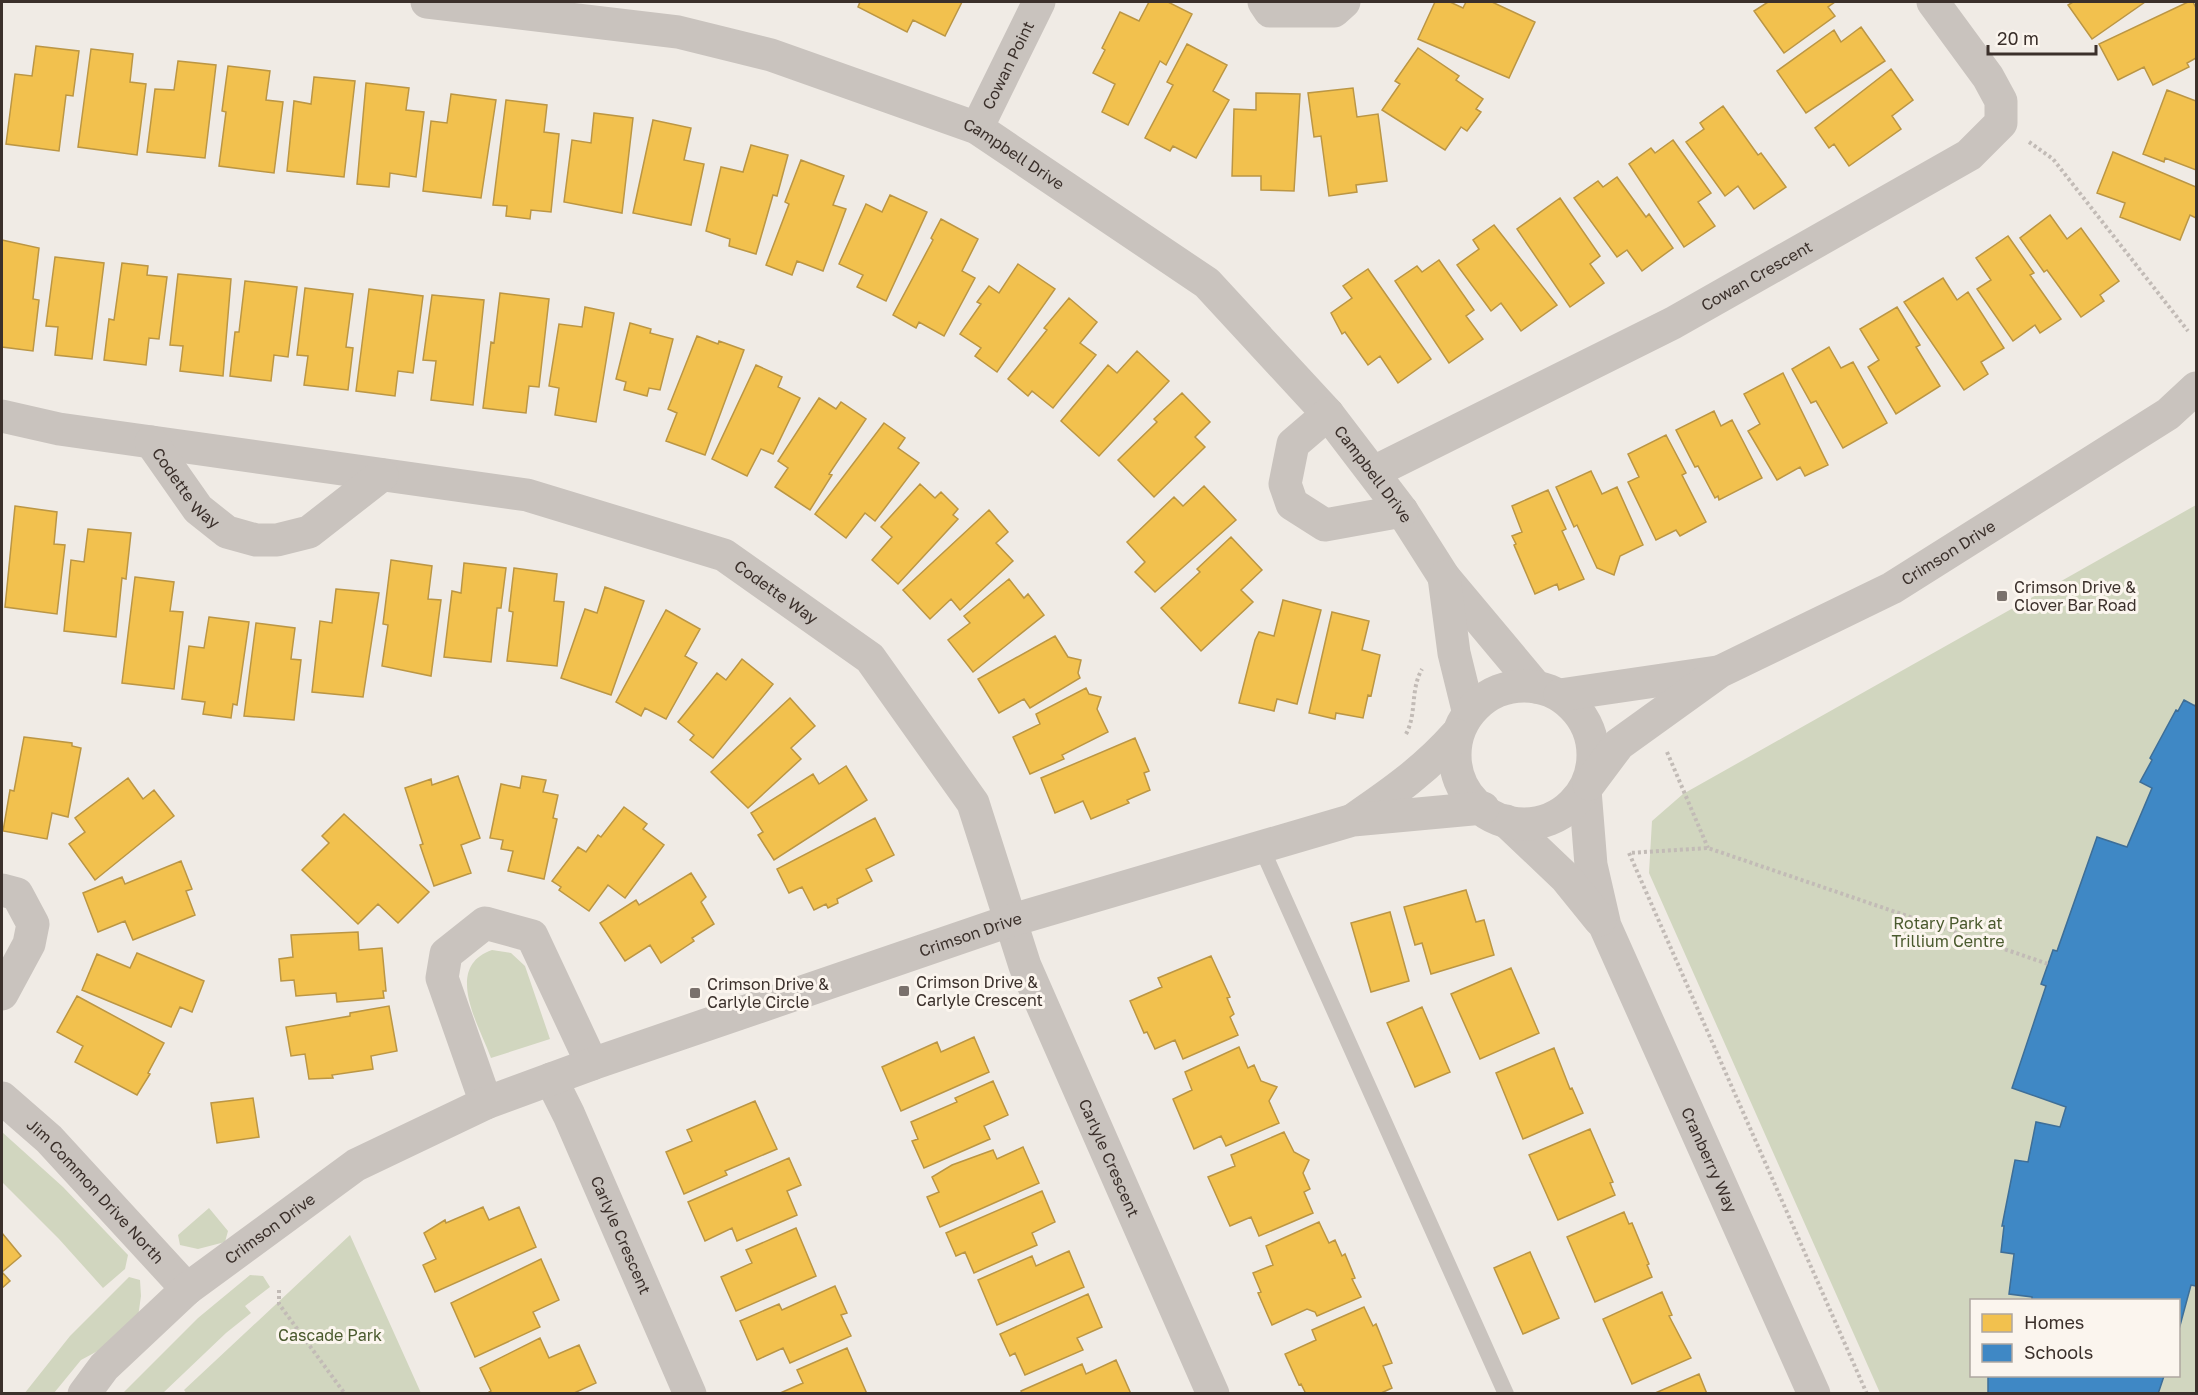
<svg xmlns="http://www.w3.org/2000/svg" width="2198" height="1395" viewBox="0 0 2198 1395" font-family="'Golos Text',sans-serif">
<style>
.green{fill:#d1d6bf;fill-rule:evenodd}
.homes{fill:#f2c14e;stroke:#bb9644;stroke-width:1.5}
.schools{fill:#3f88c5;stroke:#3e6e97;stroke-width:1.5}
.lines{fill:none;stroke-linecap:round;stroke-linejoin:round}
.path{stroke:#c2bbb6;stroke-width:4;stroke-dasharray:3 3;stroke-linecap:butt}
.service{stroke:#c9c3be;stroke-width:16}
.minor{stroke:#c9c3be;stroke-width:33}
.tertiary{stroke:#c9c3be;stroke-width:33}
.poi-dot{fill:#7a716c;stroke:#fbf5ee;stroke-width:2}
.labels{text-anchor:middle;stroke-width:6;stroke-linejoin:round;paint-order:stroke}
.street-label{font-size:16px;fill:#3b302b;stroke:#fbf5ee}
.poi-label{font-size:16px;fill:#3b302b;stroke:#fbf5ee;text-anchor:start}
.park-label{font-size:16px;fill:#4a5a2e;stroke:#fbf5ee}
</style>
<rect width="100%" height="100%" fill="#f0ebe5"/>
<path class="green" d="M2196,505v888h-316l-231,-520 3,-52 31,-27zM1972,1300h206v76h-206z
M492,950l19,3 14,13 25,73 -59,19c-12,-33 -48,-91 1,-108z
M2,1132l61,55 65,68 -3,14 -22,19 -44,-49 -57,-57z
M209,1208l19,23 -3,11 -27,7 -18,-4 -2,-10z
M350,1235l71,158 -234,1 -3,-4z
M250,1275l13,1 7,11 -25,19 6,7 -25,20 -63,60h-40l75,-75z
M129,1277l11,3 1,16 -3,21 -31,29 -26,14 -27,33 -30,1 46,-58z"/>
<path class="homes" d="M860,2h102l-17,34 -32,-16 -6,12 -49,-25z
M1149,2h19l24,12 -26,51 -6,-4 -32,64 -26,-13 13,-28 -22,-11 12,-23 -3,-2 18,-36 19,9z
M1435,2h15l13,6 3,-6h26l43,20 -26,56 -91,-39z
M1768,2h67l-7,5 7,9 -51,37 -30,-42z
M2073,2h72l-53,37 -24,-34z
M2188,2h5l3,6v50l-9,5 2,4 -36,18 -9,-18 -26,13 -19,-36z
M1861,27l24,34 -79,52 -29,-42 57,-41 7,12z
M1187,44l40,21 -14,26 16,9 -33,58 -23,-12 -3,5 -25,-13 28,-53 -6,-3z
M36,46l43,5 -6,45 -7,-1 -7,56 -53,-7 9,-70 17,2z
M1418,48l41,28 -3,4 27,19 -7,10 5,3 -14,19 -6,-4 -16,23 -63,-40 18,-26 -5,-3z
M91,49l42,5 -3,28 16,2 -9,71 -59,-8z
M178,61l38,4 -11,93 -58,-6 8,-63 19,1z
M228,66l42,5 -4,29 17,2 -9,71 -55,-7 7,-54 -4,-1z
M1891,69l22,31 -21,16 9,13 -52,37 -15,-22 -5,4 -14,-20z
M314,77l41,4 -11,96 -57,-6 7,-70 17,3z
M366,83l43,5 -3,22 18,2 -8,65 -26,-4 -1,14 -32,-3z
M1353,88l4,29 21,-3 9,67 -31,4 1,7 -28,4 -8,-60 -7,1 -6,-44z
M2167,90l29,11v69l-31,-12 -1,4 -21,-8z
M1256,93l44,1 -6,97 -33,-1v-14h-29l2,-67 22,1z
M451,94l45,6 -15,98 -58,-7 8,-70 16,2z
M506,100l41,5 -3,27 15,2 -8,78 -20,-2 -1,9 -24,-3 1,-10 -14,-1z
M1723,106l35,49 3,-2 25,34 -32,22 -16,-23 -13,10 -39,-54 18,-13 -4,-6z
M594,113l39,5 -11,95 -58,-11 8,-62 19,3z
M653,120l38,8 -7,32 20,4 -13,61 -58,-12z
M1673,140l38,53 -13,9 17,24 -31,21 -55,-83 22,-16 4,5z
M751,145l37,10 -11,41 -4,-1 -17,59 -27,-8 1,-7 -24,-8 15,-64 22,5z
M2113,152l83,35v31l-6,-3 -10,25 -60,-23 5,-14 -28,-10z
M801,160l43,16 -11,29 13,4 -23,62 -26,-10 -5,14 -26,-10 23,-61 -4,-2z
M1617,177l29,40 3,-3 24,34 -31,23 -15,-21 -10,7 -43,-59 24,-17 5,6z
M890,195l37,17 -41,89 -29,-14 6,-12 -24,-11 27,-60 16,8z
M1560,198l40,58 -10,8 14,19 -34,24 -53,-78z
M2050,215l17,24 14,-11 38,53 -19,14 4,6 -23,16 -34,-47 -3,2 -24,-34z
M941,219l37,20 -16,32 13,7 -31,58 -25,-14 -3,6 -23,-13 40,-75 -2,-2z
M1494,225l63,80 -36,26 -20,-28 -10,8 -34,-46 22,-16 -6,-9z
M2008,236l26,37 -4,2 31,44 -21,14 -5,-8 -22,16 -36,-52 14,-9 -15,-22z
M2,240l37,8 -6,51 6,1 -6,51 -31,-4z
M55,257l49,6 -12,96 -37,-4 3,-28 -12,-1z
M1439,260l35,50 -8,6 17,23 -34,24 -54,-82 22,-15 5,6z
M122,263l26,3 -1,9 20,2 -8,62 -10,-1 -3,27 -42,-5 5,-41 5,1z
M1018,264l37,25 -58,83 -22,-16 6,-8 -21,-14 21,-30 -4,-2 12,-16 10,7z
M1368,269l63,90 -33,24 -18,-27 -12,9 -23,-33 -3,2 -11,-21 21,-15 -9,-12z
M178,274l53,5 -8,97 -43,-5 3,-25 -13,-1z
M1943,278l14,22 11,-8 36,56 -23,14 7,12 -24,16 -60,-88z
M245,281l52,6 -9,70 -14,-2 -3,26 -41,-5 5,-44h4z
M305,288l48,6 -7,53 7,1 -5,42 -44,-5 4,-29 -11,-1z
M369,289l54,7 -10,77 -15,-2 -3,25 -39,-5z
M500,293l49,6 -10,88 -10,-1 -3,27 -43,-5 8,-66 3,1z
M432,295l52,5 -11,105 -42,-5 5,-39 -13,-1z
M1069,298l28,24 -17,21 16,12 -43,53 -21,-17 -4,5 -20,-17 39,-49 -3,-2z
M585,307l29,6 -18,109 -41,-7 4,-27 -10,-2 10,-62 23,3z
M1897,307l23,38 -4,2 24,39 -44,28 -28,-47 11,-7 -19,-31z
M630,323l21,6 -1,4 23,6 -13,51 -11,-2 -2,8 -23,-6 2,-8 -10,-3z
M697,336l21,8 1,-3 25,9 -39,105 -39,-14 11,-28 -9,-4z
M1829,347l12,21 12,-6 34,61 -44,25 -27,-47 -5,2 -19,-34z
M1137,351l32,30 -70,75 -38,-35 47,-56 9,8z
M756,365l26,12 -4,10 22,11 -27,56 -12,-5 -14,27 -35,-17z
M1783,373l45,92 -23,11 -5,-9 -23,13 -29,-49 12,-7 -16,-30z
M1182,393l28,29 -15,15 10,10 -51,50 -36,-37 39,-38 -3,-3z
M819,398l17,11 5,-7 25,17 -37,55 3,1 -22,35 -35,-23 13,-19 -10,-7z
M1714,411l7,15 11,-6 30,58 -43,22 -1,-4 -3,2 -17,-32 -3,1 -19,-37z
M884,423l21,15 -7,10 21,15 -44,58 -10,-8 -19,25 -31,-24z
M1666,435l20,38 -4,2 24,47 -26,14 -4,-6 -20,10 -28,-58 11,-5 -11,-23z
M1591,471l11,23 15,-7 26,58 -23,11 -6,19 -17,-7 -20,-43 -3,2 -18,-40z
M920,484l15,14 6,-6 17,17 -5,6 5,4 -60,65 -26,-24 20,-23 -11,-10z
M1204,486l32,34 -81,72 -20,-20 10,-10 -18,-20 47,-45 9,9z
M1548,490l18,39 -4,2 22,48 -25,11 -2,-6 -22,10 -21,-49 2,-1 -4,-8 10,-4 -10,-26z
M15,506l42,6 -3,32 11,1 -8,69 -52,-7z
M989,510l19,22 -12,11 17,18 -53,49 -9,-11 -21,20 -27,-29z
M88,529l43,4 -5,46 -4,-1 -6,59 -52,-6 7,-71 13,2z
M1231,537l31,33 -21,20 12,12 -52,49 -40,-43 39,-36 -3,-3z
M391,560l41,6 -4,33 13,1 -10,76 -49,-10 6,-41 -5,-1z
M464,563l42,5 -5,40h-4l-6,54 -47,-5 8,-66 9,2z
M514,568l43,6 -3,27 10,1 -7,64 -50,-5 6,-49 -4,-1z
M135,577l39,5 -4,29 13,1 -9,77 -52,-6z
M1009,579l15,19 4,-4 16,21 -71,57 -25,-32 22,-17 -6,-7z
M605,587l39,14 -33,94 -50,-17 24,-69 12,4z
M336,589l43,4 -16,104 -51,-5 8,-71 12,2z
M1283,600l38,10 -24,94 -20,-5 -3,12 -35,-8 16,-63 4,-8 15,4z
M666,610l34,19 -15,27 12,7 -31,56 -21,-11 -4,8 -25,-14z
M1332,612l37,9 -7,29 18,5 -9,41 -3,-1 -5,23 -27,-5 -1,6 -26,-6z
M209,617l40,5 -12,83 -4,-1 -2,14 -28,-4 2,-12 -23,-3 7,-53 15,2z
M256,623l39,5 -4,31 10,1 -7,60 -50,-4z
M1055,636l13,21 13,3 -3,13 2,5 -50,30 -6,-9 -25,14 -21,-34z
M742,659l31,25 -60,74 -23,-18 4,-5 -16,-13 39,-49 9,7z
M1086,688l3,6 12,3 -4,12 11,23 -46,23 2,4 -34,15 -17,-37 27,-13 -4,-10z
M790,698l25,28 -24,22 10,11 -53,49 -37,-36z
M24,737l48,6v3l9,2 -13,69 -16,-4 -5,26 -44,-8 7,-41 4,1z
M1135,738l14,33 -5,2 6,17 -23,10 2,3 -38,16 -8,-18 -28,12 -14,-35z
M846,766l21,34 -93,60 -16,-25 5,-3 -12,-19 62,-39 6,10z
M458,776l22,62 -19,7 10,28 -37,13 -14,-41 3,-1 -18,-56 26,-9 1,6z
M522,776l24,4 -3,12 15,3 -5,23 4,1 -13,60 -36,-8 5,-20 -12,-2 2,-9 -13,-2 11,-54 19,4z
M128,778l15,21 11,-9 20,26 -79,64 -26,-36 16,-12 -10,-14z
M624,807l23,17 -4,5 21,16 -39,53 -17,-13 -19,26 -30,-21 2,-3 -9,-6 26,-34 8,5 12,-17 3,2z
M344,814l85,78 -31,31 -20,-19 -20,20 -56,-54 27,-27 -7,-7z
M875,818l19,37 -28,14 6,12 -35,18 1,4 -10,5 -2,-4 -12,6 -12,-23 -13,6 -12,-24z
M181,861l11,28 -6,2 9,24 -62,25 -8,-19 -27,11 -15,-39 39,-16 3,7z
M691,873l15,24 -5,5 13,22 -22,14 2,3 -33,22 -11,-18 -25,16 -25,-38 36,-23 3,5z
M1466,890l10,32 8,-2 10,35 -63,19 -9,-31 -7,2 -11,-38z
M1390,912l19,69 -38,11 -20,-69z
M358,932l1,18 23,-2 4,43h-3l1,7 -47,4 -1,-9 -40,3 -2,-16 -13,1 -2,-22 14,-2 -2,-22z
M137,953l67,28 -12,31 -12,-5 -9,20 -89,-37 15,-36 33,14z
M1211,956l19,41 -3,1 7,16 -4,3 8,18 -55,24 -8,-19 -20,9 -8,-17 -3,1 -14,-32 32,-14 -4,-9z
M1511,968l28,65 -59,26 -29,-65z
M77,996l87,47 -16,30 2,1 -13,21 -62,-33 8,-16 -26,-14z
M389,1006l8,45 -26,5 2,13 -41,6 1,3 -24,1 -4,-25 -14,2 -5,-29 64,-11v-3z
M1422,1007l28,65 -35,15 -28,-64z
M974,1037l15,35 -88,39 -19,-44 55,-25 4,10z
M1239,1047l9,21 6,-3 7,16 16,6 -8,14 10,22 -53,23 -5,-10 -27,13 -21,-50 19,-9 -7,-18z
M1554,1048l16,41 2,-1 11,25 -60,26 -27,-66z
M993,1081l15,34 -24,11 6,13 -66,29 -12,-27 6,-2 -7,-17 46,-20 -2,-4z
M253,1098l6,39 -42,6 -6,-40z
M755,1101l22,48 -52,22 2,4 -43,19 -18,-42 26,-11 -5,-11z
M1590,1129l23,53 -3,1 5,12 -57,25 -29,-65z
M1284,1132l10,20 15,8 -6,13 7,16 -6,3 9,21 -54,23 -8,-19 -21,9 -22,-49 27,-11 -4,-11z
M1023,1147l16,36 -99,44 -13,-30 12,-5 -7,-15 20,-12 41,-15 4,9z
M789,1158l12,27 -14,6 10,24 -60,26 -5,-13 -27,13 -17,-39z
M1042,1191l13,31 -23,11 5,12 -63,28 -9,-21 -9,4 -10,-23z
M483,1207l6,13 30,-13 17,40 -101,45 -12,-27 13,-6 -12,-26 21,-13 1,3z
M1624,1212l5,12 3,-1 17,41 -2,1 5,12 -57,25 -28,-65z
M1319,1222l10,21 6,-3 7,16 3,-2 10,24 -3,1 9,18 -44,19 -2,-4 -8,-3 -35,16 -14,-32 3,-1 -8,-19 20,-8 -7,-19z
M796,1228l20,48 -80,35 -15,-34 31,-14 -6,-13z
M2,1233l19,23 -19,16 8,9 -8,7z
M1069,1251l15,36 -87,38 -19,-45 54,-24 4,10z
M1530,1252l29,66 -36,16 -29,-66z
M541,1259l18,41 -26,12 7,15 -65,30 -24,-54z
M835,1286l12,27 -6,2 10,21 -61,27 -7,-15 -26,12 -17,-39 39,-17 3,6z
M1662,1292l10,23 -3,1 22,42 -59,26 -29,-65z
M1088,1294l14,33 -25,11 6,12 -58,25 -10,-22 -5,3 -10,-22z
M1364,1307l9,19 3,-2 16,39 -9,3 9,22 -13,6h-73l-5,-10 -2,1 -14,-31 31,-14 -4,-10z
M540,1338l9,20 30,-13 17,38 -24,11h-86l5,-3 -11,-23z
M847,1348l20,46h-89l25,-11 -6,-13z
M1116,1360l15,34h-109l-1,-3 61,-27 4,10z
M1699,1374l8,20h-54z"/>
<path class="schools" d="M2184,700l11,6 1,-3v583l-5,-1 -13,48v-33h-146v-3l-23,-3 5,-40 -13,-2 3,-26h-2l13,-66 13,2 8,-40 24,5 6,-20 -54,-19 34,-102 -5,-2 12,-34 4,1 40,-114 30,10 25,-59 -12,-6 12,-22 -2,-2 26,-48 2,1z
M1988,1376h176l-6,18h-170z"/>
<g class="lines">
<path class="path" d="M2029,142l24,17 135,172
M1406,734c11,-20 4,-44 16,-65
M1667,752l41,96
M279,1290v14l66,90
M1867,1394l-238,-541 79,-5 340,116"/>
<path class="service" d="M1262,849l244,545"/>
<g class="minor">
<path id="s1" d="M427,2l251,30 93,23 206,73 230,155 121,131 74,97 42,66 92,110"/>
<path d="M1264,2l6,9h64l10,-9"/>
<path id="s2" d="M977,128l62,-126"/>
<path d="M1328,414l-35,30 -8,40 7,20 33,21 77,-14"/>
<path id="s3" d="M2,416l57,13 468,66 197,60 146,103 103,145 52,163 188,428"/>
<path id="s4" d="M151,442l47,67 29,23 29,8h21l32,-8 73,-57"/>
<path id="s5" d="M1374,472l299,-149 296,-168 32,-32v-22l-13,-24 -55,-75"/>
<path d="M1444,577l10,76 14,57"/>
<path id="s6" d="M1585,790l6,75 14,61 209,468"/>
<path d="M1506,821l60,57 34,42"/>
<path d="M2,890l15,4 16,30 -4,20 -27,50"/>
<path id="s7" d="M551,1079l18,36 121,279"/>
<path d="M486,1103l-44,-125 4,-24 39,-31 47,13 60,128"/>
</g>
<g class="tertiary">
<circle cx="1524" cy="755" r="69"/>
<path d="M1560,695l157,-23"/>
<path id="s8" d="M1589,784l30,-40 100,-72 173,-84 276,-174 28,-26"/>
<path d="M1354,819c38,-26 72,-50 102,-84"/>
<path id="s9" d="M2,1098l47,41 138,150"/>
<path id="s10" d="M84,1394l20,-27 83,-78 169,-124 130,-62 106,-39 417,-143 344,-101 130,-12"/>
</g>
</g>
<g class="poi-dot">
<rect x="1996" y="590" width="12" height="12" rx="3"/>
<rect x="898" y="985" width="12" height="12" rx="3"/>
<rect x="689" y="987" width="12" height="12" rx="3"/>
</g>
<g class="labels">
<g class="street-label">
<text dy="6" stroke="none"><textPath href="#s2" startOffset="70">Cowan Point</textPath></text>
<text dy="6" stroke="none"><textPath href="#s1" startOffset="612">Campbell Drive</textPath></text>
<text dy="6" stroke="none"><textPath href="#s5" startOffset="430">Cowan Crescent</textPath></text>
<text dy="6" stroke="none"><textPath href="#s1" startOffset="1098">Campbell Drive</textPath></text>
<text dy="6" stroke="none"><textPath href="#s4" startOffset="58">Codette Way</textPath></text>
<text dy="6" stroke="none"><textPath href="#s8" startOffset="432">Crimson Drive</textPath></text>
<text dy="6" stroke="none"><textPath href="#s3" startOffset="801">Codette Way</textPath></text>
<text dy="6" stroke="none"><textPath href="#s10" startOffset="1014">Crimson Drive</textPath></text>
<text dy="6" stroke="none"><textPath href="#s3" startOffset="1474">Carlyle Crescent</textPath></text>
<text dy="6" stroke="none"><textPath href="#s6" startOffset="394">Cranberry Way</textPath></text>
<text dy="6" stroke="none"><textPath href="#s9" startOffset="132">Jim Common Drive North</textPath></text>
<text dy="6" stroke="none"><textPath href="#s10" startOffset="250">Crimson Drive</textPath></text>
<text dy="6" stroke="none"><textPath href="#s7" startOffset="171">Carlyle Crescent</textPath></text>
</g>
<g class="poi-label">
<text x="2014" y="593">Crimson Drive &amp;<tspan x="2014" dy="18">Clover Bar Road</tspan></text>
<text x="916" y="988">Crimson Drive &amp;<tspan x="916" dy="18">Carlyle Crescent</tspan></text>
<text x="707" y="990">Crimson Drive &amp;<tspan x="707" dy="18">Carlyle Circle</tspan></text>
</g>
<g class="park-label">
<text x="1948" y="929">Rotary Park at<tspan x="1948" dy="18">Trillium Centre</tspan></text>
<text x="330" y="1341">Cascade Park</text>
</g>
</g>
<rect width="2198" height="1395" fill="none" stroke="#3b302b" stroke-width="6"/>
<rect x="1970" y="1299" width="210" height="78" fill="#fbf5ee" stroke="#aea6a0" stroke-width="1.5"/>
<rect x="1982" y="1314" width="30" height="18" fill="#f2c14e" stroke="#aea6a0" stroke-width="1.5"/>
<text x="2024" y="1329" font-size="18" fill="#3b302b">Homes</text>
<rect x="1982" y="1344" width="30" height="18" fill="#3f88c5" stroke="#aea6a0" stroke-width="1.5"/>
<text x="2024" y="1359" font-size="18" fill="#3b302b">Schools</text>
<path d="M1988 45v9h108v-9" fill="none" stroke="#3b302b" stroke-width="3"/>
<text x="1997" y="45" font-size="18" fill="#3b302b" stroke="#fbf5ee" stroke-width="4.5" paint-order="stroke">20 m</text>
</svg>
